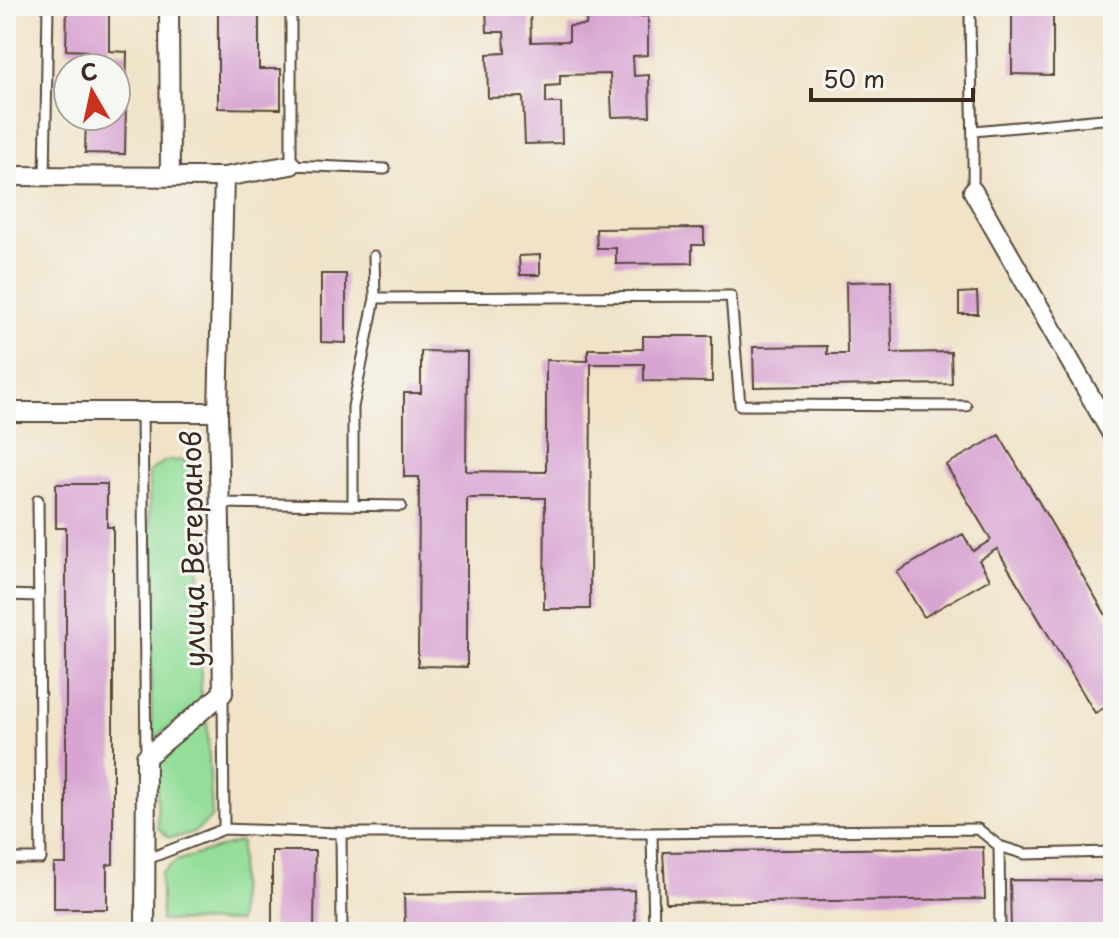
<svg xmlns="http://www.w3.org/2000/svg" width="1119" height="938" viewBox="0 0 1119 938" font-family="'Playpen Sans',sans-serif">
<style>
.green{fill:#94de9a;stroke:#68845c;stroke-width:2}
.building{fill:#d8a5d2}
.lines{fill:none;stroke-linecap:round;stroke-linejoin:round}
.lane-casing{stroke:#564638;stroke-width:13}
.street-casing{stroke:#564638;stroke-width:22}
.lane{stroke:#fff;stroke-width:9}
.street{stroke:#fff;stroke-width:18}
.labels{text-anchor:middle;stroke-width:6;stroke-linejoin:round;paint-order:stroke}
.street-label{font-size:28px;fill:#3b2a1e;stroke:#f6f6f2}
</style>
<rect width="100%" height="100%" fill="#f6f6f2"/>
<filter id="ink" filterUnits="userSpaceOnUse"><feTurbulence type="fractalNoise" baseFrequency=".0125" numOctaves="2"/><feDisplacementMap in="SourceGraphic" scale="16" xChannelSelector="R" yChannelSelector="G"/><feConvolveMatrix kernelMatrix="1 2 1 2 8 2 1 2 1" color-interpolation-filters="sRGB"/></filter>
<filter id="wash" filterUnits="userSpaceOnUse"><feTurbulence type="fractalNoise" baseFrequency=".006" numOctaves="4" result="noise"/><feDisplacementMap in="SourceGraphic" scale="32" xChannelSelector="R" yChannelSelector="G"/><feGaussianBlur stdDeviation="1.8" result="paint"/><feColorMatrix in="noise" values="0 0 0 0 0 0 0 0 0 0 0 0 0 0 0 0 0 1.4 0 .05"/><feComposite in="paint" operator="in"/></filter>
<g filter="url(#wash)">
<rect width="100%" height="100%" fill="#f0e3c8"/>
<path class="green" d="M185,460l14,13 2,229 -49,39 -3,-269 16,-11z
M207,719l5,97c-12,15 -23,20 -43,22l-11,-10 -2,-67z
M241,841l-3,81 -77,-1v-47l15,-13z"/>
<g id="blocks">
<path class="building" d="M67,6h42v45l18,1 -2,102 -40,-1 1,-37h30v-48h-29v-17l-21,-1z
M218,6h41v63h22v40l-63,-1z
M486,6h44l1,36 38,-1v-15l17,-1 1,-19h25v11l36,-1v39l-15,1 1,20 15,-1 1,41 -38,1 -2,-43 -50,1v10l-14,1v17h15l1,40 -37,1 -2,-47 -35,1 -1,-44 18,-1 -1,-21h-17z
M1012,6h41v69l-41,-1z
M704,228v17h-12v18l-76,1v-16h-19l-1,-19z
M540,255v20h-20l-1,-19z
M321,274h25v69l-25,-1z
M891,281l1,72 59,-1 1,32 -198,3 -1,-40 74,-1v8h20l-1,-72z
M977,292l1,22h-19v-21z
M643,336h69v46l-68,-1v-17h-53l-1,245h-46l1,-111h-78v169l-49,-1 1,-189h-15v-84h17v-42l46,1 -1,119 80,1v-112l42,1v-12h55z
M999,435l114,192v76l-18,10 -98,-164 -18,11 11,19 -66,38 -27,-45 66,-38 10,17 18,-11 -45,-75z
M56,484h51v43h6v337l-6,1v44h-53v-45h12v-336h-10z
M983,847l2,52 -319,4 -3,-51z
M272,851h43l-1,81h-42z
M1010,880l103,1v51h-102z
M634,890l1,42h-230l-1,-38z"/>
</g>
</g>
<g filter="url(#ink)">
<use href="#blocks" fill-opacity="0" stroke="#564638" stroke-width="2"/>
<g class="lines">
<g class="lane-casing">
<path id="lane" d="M291,6v159l94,4
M970,6c0,62 4,123 3,185
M974,131l139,-13
M45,177l3,-171
M375,298l356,-2 9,109 226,1
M142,412l4,345
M220,503l181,3
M353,504v-97l22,-109 -1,-42
M6,595l33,1
M223,693l1,136
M341,833h311l2,99
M652,833l326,-4 21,17 26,8 88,-2
M999,846l1,86
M6,859h35l-3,-359
M145,860l79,-31 117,4 1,99"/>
</g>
<g class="street-casing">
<path id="street" d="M169,6l1,170
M6,176l218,1 67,-12
M973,191l140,245
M6,412h212
M145,932l1,-175 77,-64 -5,-281 6,-235"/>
</g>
<use href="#lane" class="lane"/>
<use href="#street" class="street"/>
</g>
</g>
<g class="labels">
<g class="street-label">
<text transform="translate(193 549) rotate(-91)" y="10">улица Ветеранов</text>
</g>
</g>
<rect width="1119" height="938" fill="none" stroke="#f6f6f2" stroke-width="32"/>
<g transform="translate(92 92) rotate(351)"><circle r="38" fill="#f6f6f2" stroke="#aba49d" stroke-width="2"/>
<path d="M0-6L14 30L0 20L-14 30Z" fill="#c8321e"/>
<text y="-12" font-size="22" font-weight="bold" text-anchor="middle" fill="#3b2a1e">С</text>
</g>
<path d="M811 88v12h162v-12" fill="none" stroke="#3b2a1e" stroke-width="4"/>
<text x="823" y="88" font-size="24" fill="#3b2a1e" stroke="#f6f6f2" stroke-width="6" paint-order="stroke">50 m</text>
</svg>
